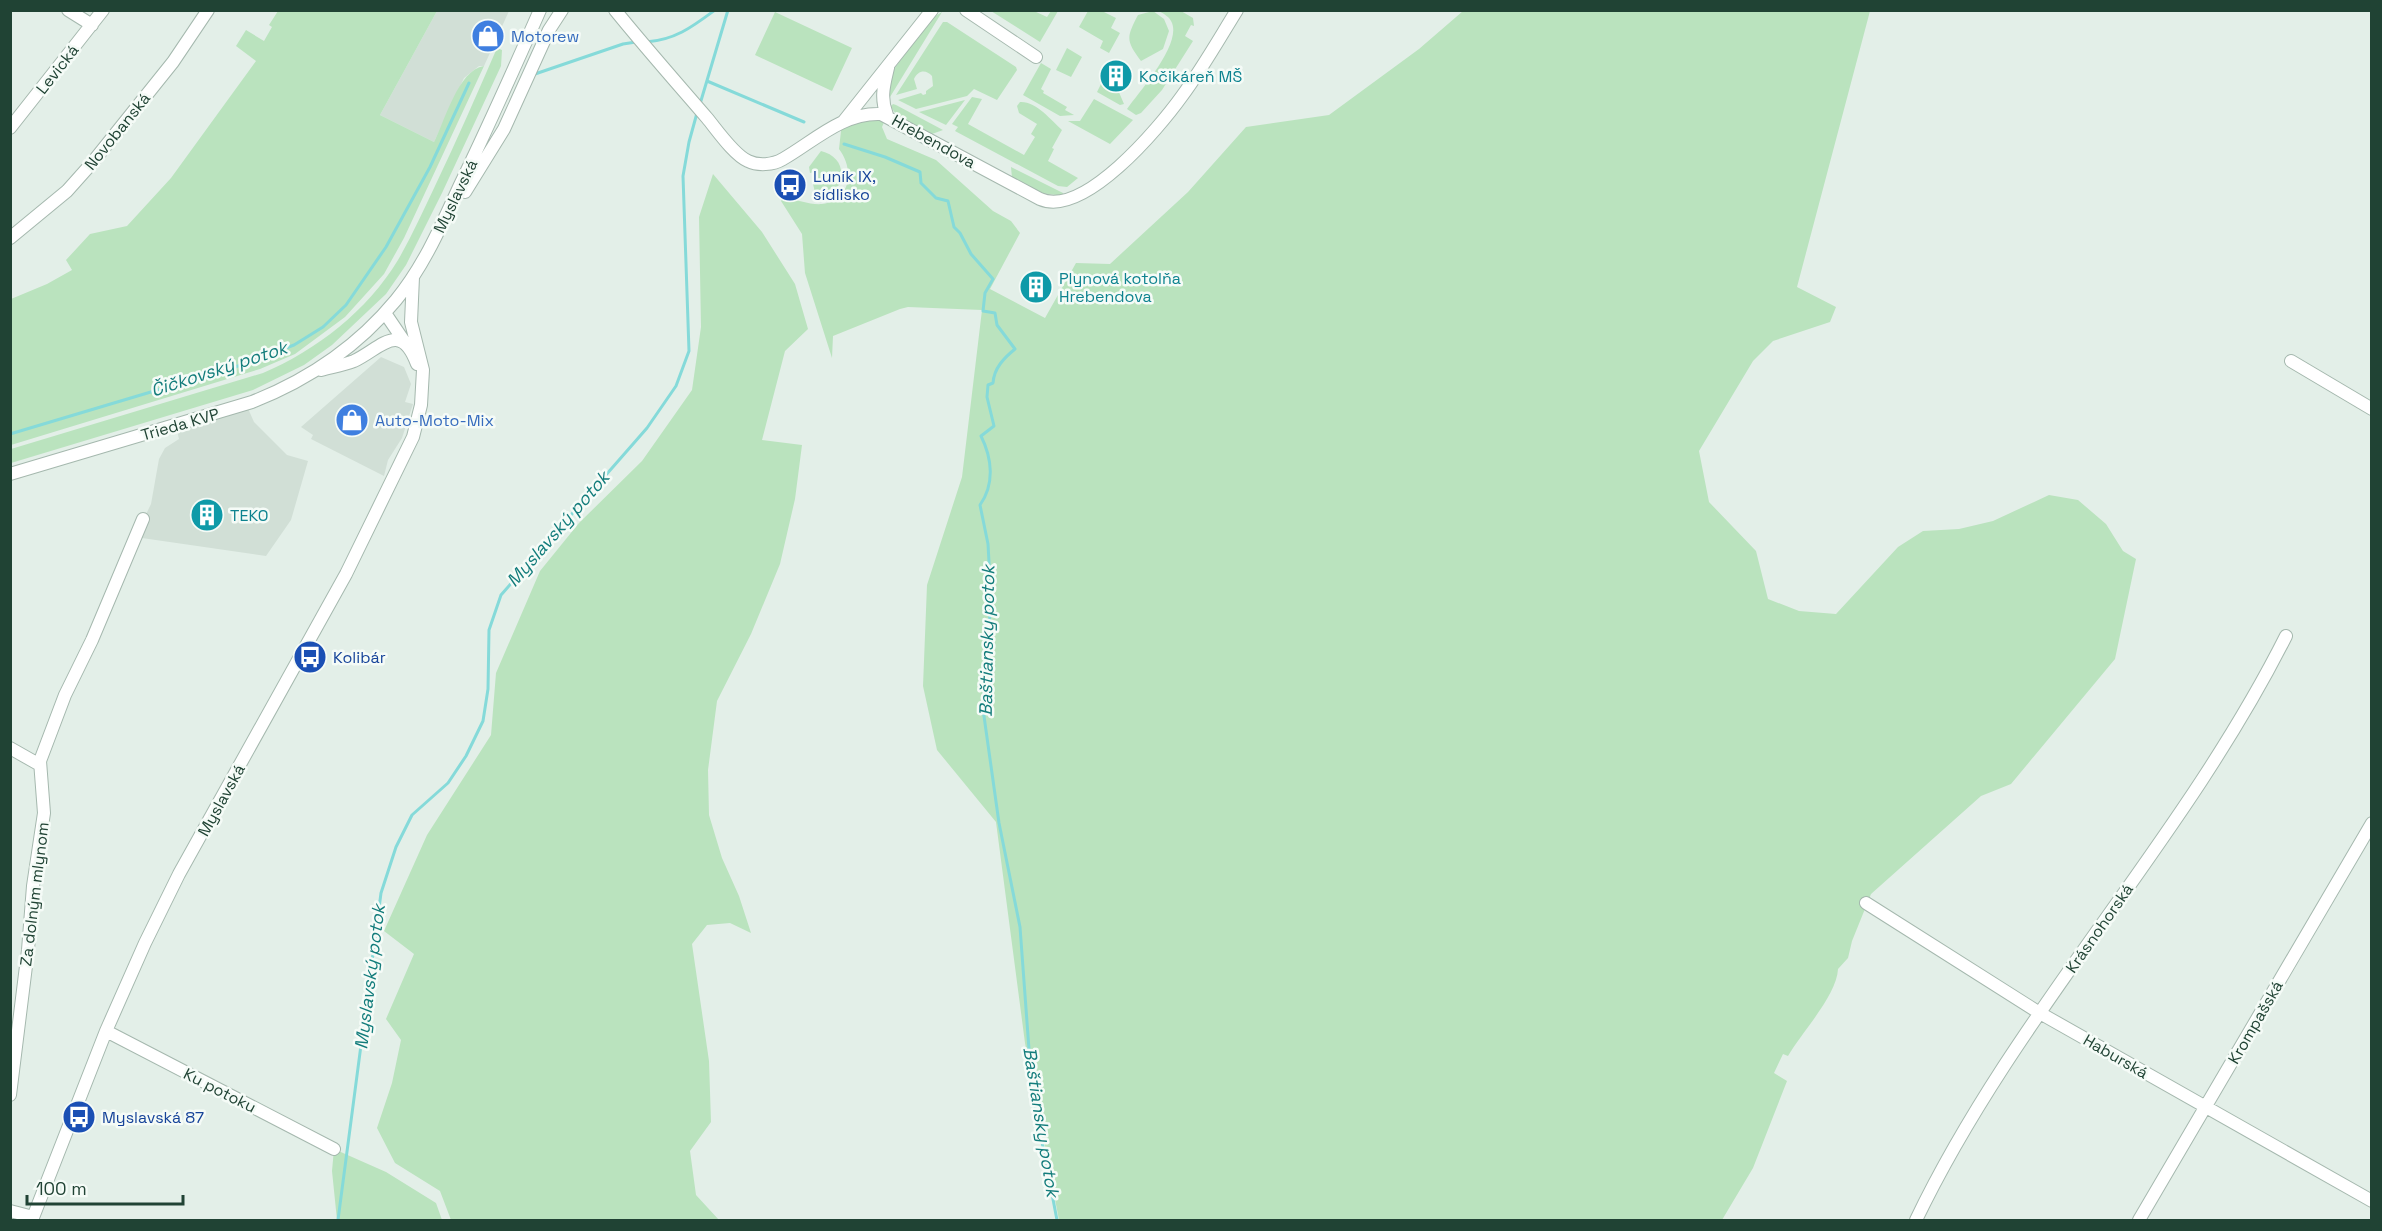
<svg xmlns="http://www.w3.org/2000/svg" width="2382" height="1231" viewBox="0 0 2382 1231" font-family="'Space Grotesk',sans-serif">
<style>
.built{fill:#d1dfd6}
.green{fill:#bae3be}
.lines{fill:none;stroke-linecap:round;stroke-linejoin:round}
.stream{stroke:#85dad9;stroke-width:3}
.minor-casing{stroke:#a5b8ae;stroke-width:14}
.minor{stroke:#fff;stroke-width:12}
.labels{text-anchor:middle;stroke-width:5;stroke-linejoin:round;paint-order:stroke}
.shop-label{font-size:16px;fill:#366cbe;stroke:#f5fbf7;text-anchor:start}
.street-label{font-size:16px;fill:#204334;stroke:#f5fbf7}
.culture-label{font-size:16px;fill:#0d838f;stroke:#f5fbf7;text-anchor:start}
.transit-label{font-size:16px;fill:#164399;stroke:#f5fbf7;text-anchor:start}
.water-label{font-size:18px;font-style:italic;fill:#127c7b;stroke:#f5fbf7}
</style>
<rect width="100%" height="100%" fill="#e3efe8"/>
<path class="built" d="M437,11h72l-25,55h-5l-15,12 -30,64 -54,-27z
M381,357l23,10 7,17 -6,18 8,2 -11,34 -14,22 -4,16 -73,-37 2,-4 -12,-8z
M246,404l8,18 33,33 21,6 -17,59 -25,36 -131,-19 16,-33 8,-45 6,-11 14,-9 -3,-13z"/>
<path class="green" d="M278,11h159l-57,104 54,27c11,-21 24,-72 50,-76l-80,172 -20,36 -39,43 -50,37 -35,15 -249,76v-146l36,-15 25,-14 -6,-10 24,-26 37,-8 44,-48 85,-117 -20,-15 10,-16 18,11 8,-14 -3,-2z
M991,11h43l13,6 4,-6h7l-18,31z
M1088,11h14l14,7 -5,10 9,5 -11,20 -9,-5 3,-7 -24,-14z
M1153,11l11,8 5,12 -6,18 -22,12c-15,-20 -15,-23 -3,-46z
M1159,11h22l12,7 1,8 -3,-1 -6,11 8,5 -31,49 -21,23 -5,2 -9,-6c13,-18 54,-64 45,-86 -2,-6 -8,-9 -13,-12z
M1463,11h407l-73,276 39,20 -6,15 -57,19 -20,20 -54,90 10,51 47,49 12,48 31,12 37,3 62,-67 25,-16 36,-2 34,-8 56,-26 29,5 28,24 17,27 13,8 -21,100 -104,125 -30,12 -110,98 -19,47 -4,17 -10,11c-1,26 -36,63 -50,87l-5,-2 -9,19 13,8 -34,87 -31,52h-663l-34,-177 -29,-221 -59,-72 -14,-64 4,-101 35,-108 20,-167 -74,-3 -8,2 -67,27 -1,22 -27,-85 -3,-39 -21,-33 3,-4c12,3 27,8 38,7 30,-3 32,-36 17,-55l3,-27 45,-7 -5,12 5,12 49,21 57,51 18,10 9,12 -30,56 55,29 31,-55 34,1 78,-72 58,-65 83,-12 90,-66z
M775,12l77,36 -20,43 -77,-36z
M942,12l-52,85 -3,-1 3,-20 4,-7 38,-51z
M943,22h4l69,45 1,3 -20,30 -23,-11 -7,7 -51,13 -18,-9 23,-7 2,2 3,-1v-3l7,-5 -1,-10c-6,-7 -14,-6 -18,3l3,10 -21,6z
M497,48l5,2 -1,16 -59,127 -36,72 -20,29 -54,51 -28,20 -51,25 -242,73v-14l252,-76c54,-23 104,-62 135,-113 14,-24 25,-49 37,-74 22,-46 42,-92 62,-138z
M1067,48l15,9 -11,20 -15,-7z
M1041,63l10,6 -10,20 3,2 -1,2 24,14 -2,3 9,5 -14,1 -37,-21z
M1105,76l13,7v7l6,14 -4,1 -23,-13z
M972,97l10,2 -14,25 56,31 11,-18 -4,-3 6,-10 -18,-11 -2,-7 3,-4c16,-1 31,18 42,28l-10,18 2,1 -6,12 30,17 -11,9 -9,-1 -103,-55 3,-4 -6,-3z
M1094,99l39,21 -23,24 -42,-23h12z
M965,100l-19,25 -27,-13z
M893,104l3,1 47,25 -11,4c-14,-7 -36,-14 -41,-28z
M821,151c16,4 24,16 19,33l-9,9 -16,-1 -3,-12 4,-1 -2,-7 -4,1 -1,-6z
M1011,167l52,26 1,3 -23,-3 -29,-15z
M713,174l49,58 33,52 13,45 -23,22 -23,89 40,5 -7,54 -15,65 -29,70 -34,67 -9,69 1,45 13,43 17,38 12,37 -21,-10 -23,2 -15,19 17,117 2,61 -21,29 6,44 23,25h-268l-11,-29 -45,-28 -18,-35 15,-45 9,-43 -15,-21 28,-65 -30,-23 43,-96 64,-100 5,-62 44,-102 39,-48 63,-62 50,-71 9,-63 -2,-110z
M334,1149l52,23 50,31 6,17h-105l-5,-49z"/>
<g class="lines">
<path class="stream" d="M646,42c29,-2 46,-15 69,-32
M535,74l88,-30 13,-2
M707,81l97,41
M700,104l28,-94
M844,144l41,13 35,15 1,11 15,15 12,3 6,26 6,6 11,21 22,25 -8,14 -2,18 12,2 2,12 18,24c-11,9 -21,19 -22,34l-5,2 -1,12 7,29 -13,10c11,22 14,48 -1,69l8,39 3,54 -8,111 16,114 21,104 12,163 25,130
M10,434l228,-68 56,-21 29,-18 23,-22 40,-58 44,-80 39,-84
M338,1220l43,-327 15,-46 16,-32 36,-32 18,-27 17,-35 5,-32 1,-59 12,-35 146,-167 29,-42 13,-35 -6,-175 6,-34 8,-29"/>
<g class="minor-casing">
<path id="minor" d="M68,10l24,15
M615,10c30,37 61,72 92,108 10,12 27,37 41,43 10,5 25,4 35,-2 30,-17 60,-47 98,-45l159,85c44,19 119,-71 142,-103 20,-27 37,-57 55,-86
M966,10l70,47
M887,115c-7,-17 -3,-30 1,-47
M843,122l89,-112
M10,128l93,-118
M465,192l39,-63 45,-99 13,-20
M10,238l57,-47 25,-28 81,-101 35,-52
M385,313l21,31
M2291,361l81,48
M321,370c11,-3 23,-5 33,-9 26,-12 46,-42 63,3
M10,474l242,-72c56,-22 106,-56 144,-102 28,-34 46,-76 64,-115 28,-58 54,-116 80,-175
M10,748l30,17
M1866,903l172,109 334,189
M106,1031l228,118
M10,1095l18,-145 5,-64 11,-73 -4,-52 25,-66 27,-55 51,-121
M10,1211l23,6
M32,1220l74,-189 39,-88 34,-69 167,-300 67,-137 8,-32 2,-35 -12,-48 2,-45
M1916,1220c100,-208 266,-377 370,-584
M2139,1220l233,-397"/>
</g>
<use href="#minor" class="minor"/>
</g>
<defs>
<g id="shop-disc" transform="scale(1.725)"><circle r="9.5" fill="#3f7fe0" stroke="#f5fbf7"/><path d="M-5-2.5h2.3a2.7 3.5 0 0 1 5.4 0H5L5.5 6h-11ZM-1.5-2.5h3a1.5 2.3 0 0 0-3 0Z" fill="#fff"/></g>
<g id="building-disc" transform="scale(1.725)"><circle r="9.5" fill="#0f9aa8" stroke="#f5fbf7"/><path d="M-4-6H4V6H1V3H-1V6H-4ZM-2.5-4.3h1.7v1.8h-1.7ZM.8-4.3h1.7v1.8H.8ZM-2.5-1h1.7V.8h-1.7ZM.8-1h1.7V.8H.8Z" fill="#fff"/></g>
<g id="bus-disc" transform="scale(1.725)"><circle r="9.5" fill="#1a4fb4" stroke="#f5fbf7"/><path d="M-5-6H5V4H4V6H2V4H-2V6H-4V4H-5ZM-3.5-4V0h7V-4ZM-3.5 1.2v1.5H-2V1.2ZM2 1.2v1.5H3.5V1.2Z" fill="#fff"/></g>
</defs>
<g fill-rule="evenodd">
<use href="#shop-disc" x="488" y="36"/>
<use href="#building-disc" x="1116" y="76"/>
<use href="#bus-disc" x="790" y="185"/>
<use href="#building-disc" x="1036" y="287"/>
<use href="#shop-disc" x="352" y="420"/>
<use href="#building-disc" x="207" y="515"/>
<use href="#bus-disc" x="310" y="657"/>
<use href="#bus-disc" x="79" y="1117"/>
</g>
<g class="labels">
<g class="shop-label">
<text x="511" y="42">Motorew</text>
<text x="375" y="426">Auto-Moto-Mix</text>
</g>
<g class="street-label">
<text transform="translate(57 69) rotate(-52)" y="6">Levická</text>
<text transform="translate(117 131) rotate(-51)" y="6">Novobanská</text>
<text transform="translate(934 141) rotate(29)" y="6">Hrebendova</text>
<text transform="translate(455 196) rotate(-64)" y="6">Myslavská</text>
<text transform="translate(180 424) rotate(-16)" y="6">Trieda KVP</text>
<text transform="translate(221 800) rotate(-61)" y="6">Myslavská</text>
<text transform="translate(34 894) rotate(-83)" y="6">Za dolným mlynom</text>
<text transform="translate(2099 928) rotate(-55)" y="6">Krásnohorská</text>
<text transform="translate(2255 1022) rotate(-60)" y="6">Krompašská</text>
<text transform="translate(2116 1056) rotate(30)" y="6">Haburská</text>
<text transform="translate(220 1090) rotate(27)" y="6">Ku potoku</text>
</g>
<g class="culture-label">
<text x="1139" y="82">Kočikáreň MŠ</text>
<text x="1059" y="284">Plynová kotolňa<tspan x="1059" dy="18">Hrebendova</tspan></text>
<text x="230" y="521">TEKO</text>
</g>
<g class="transit-label">
<text x="813" y="182">Luník IX,<tspan x="813" dy="18">sídlisko</tspan></text>
<text x="333" y="663">Kolibár</text>
<text x="102" y="1123">Myslavská 87</text>
</g>
<g class="water-label">
<text transform="translate(219 369) rotate(-18)" y="6">Čičkovský potok</text>
<text transform="translate(558 529) rotate(-49)" y="6">Myslavský potok</text>
<text transform="translate(987 641) rotate(-89)" y="6">Baštiansky potok</text>
<text transform="translate(370 977) rotate(-83)" y="6">Myslavský potok</text>
<text transform="translate(1041 1122) rotate(81)" y="6">Baštiansky potok</text>
</g>
</g>
<rect width="2382" height="1231" fill="none" stroke="#204334" stroke-width="24"/>
<path d="M27 1195v9h156v-9" fill="none" stroke="#204334" stroke-width="3"/>
<text x="36" y="1195" font-size="18" fill="#204334" stroke="#f5fbf7" stroke-width="4.5" paint-order="stroke">100 m</text>
</svg>
